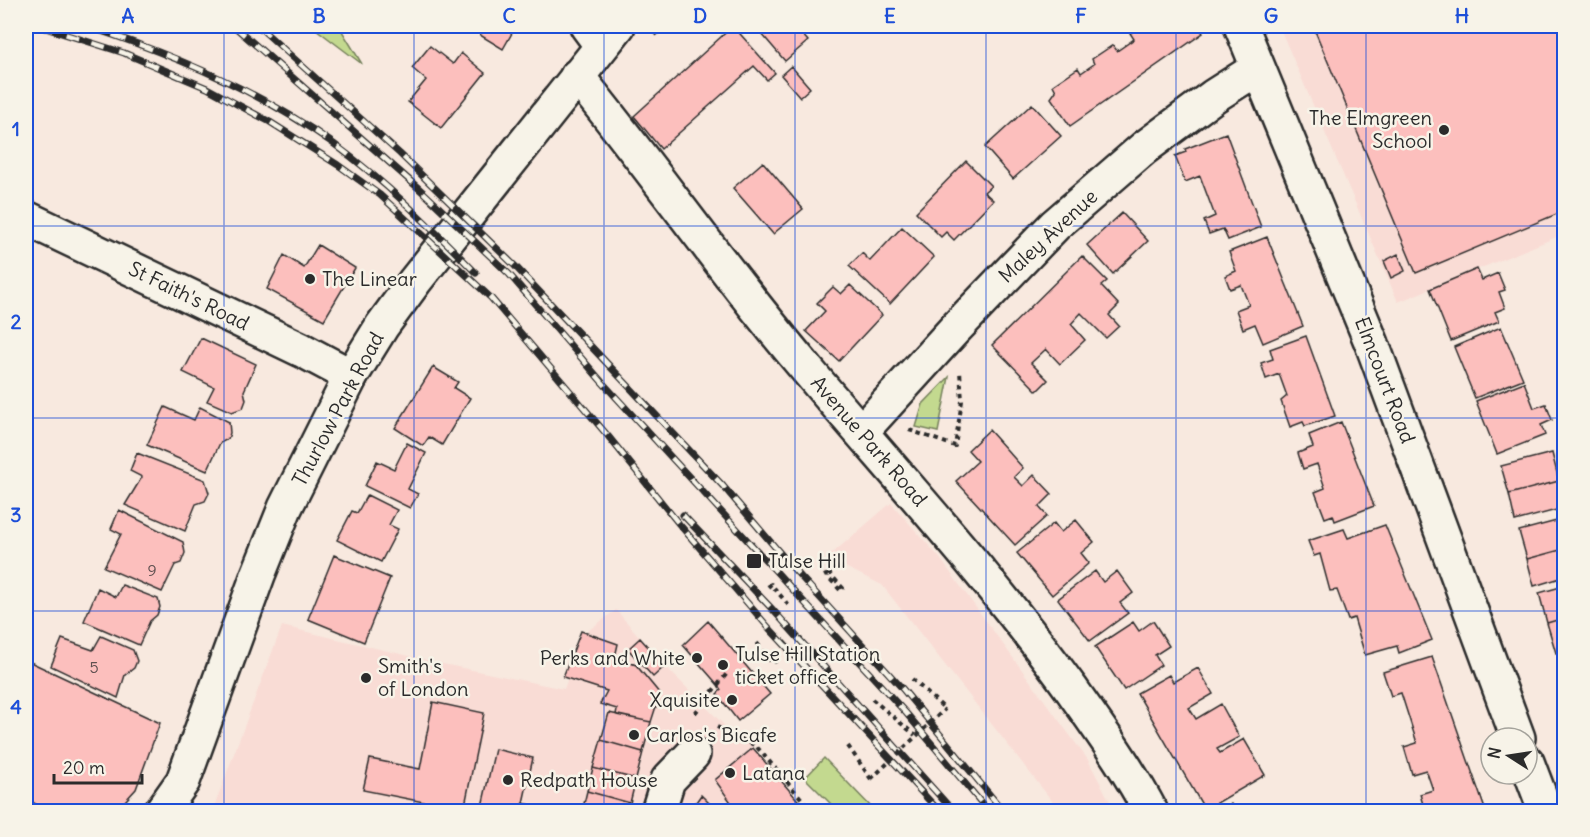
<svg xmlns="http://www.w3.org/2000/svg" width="1590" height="837" viewBox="0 0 1590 837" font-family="Delius,sans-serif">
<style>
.built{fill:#f9dcd5}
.green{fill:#c3d98f;stroke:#77825d;stroke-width:1.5}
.building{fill:#fcbfbd;stroke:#2b2b2b;stroke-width:1.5}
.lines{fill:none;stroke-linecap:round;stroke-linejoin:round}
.minor-casing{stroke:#2b2b2b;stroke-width:38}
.highway-casing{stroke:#2b2b2b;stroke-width:38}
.path{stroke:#2b2b2b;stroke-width:4;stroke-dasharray:4.5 4.5;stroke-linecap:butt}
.minor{stroke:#f7f3e8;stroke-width:33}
.highway{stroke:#f7f3e8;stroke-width:33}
.rail-casing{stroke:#2b2b2b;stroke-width:7}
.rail{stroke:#f7f3e8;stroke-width:4.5;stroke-dasharray:14;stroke-linecap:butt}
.path-bridge{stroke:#2b2b2b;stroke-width:4;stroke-dasharray:4.5 4.5;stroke-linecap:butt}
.grid{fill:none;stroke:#1d4ed8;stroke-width:1.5;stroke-opacity:0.55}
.poi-dot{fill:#2b2b2b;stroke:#f7f3e8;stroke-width:2}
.labels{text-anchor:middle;stroke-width:5;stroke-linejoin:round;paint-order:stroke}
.number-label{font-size:16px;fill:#5f5050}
.poi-label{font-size:20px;fill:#2b2b2b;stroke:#f7f3e8;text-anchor:start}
.street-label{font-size:20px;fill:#2b2b2b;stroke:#f7f3e8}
.neatline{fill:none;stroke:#1d4ed8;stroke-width:2}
.grid-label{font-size:20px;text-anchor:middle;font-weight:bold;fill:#1d4ed8}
</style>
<rect width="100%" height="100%" fill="#f8e9df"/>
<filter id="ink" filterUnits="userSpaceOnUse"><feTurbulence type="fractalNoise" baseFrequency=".0167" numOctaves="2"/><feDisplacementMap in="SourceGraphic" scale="12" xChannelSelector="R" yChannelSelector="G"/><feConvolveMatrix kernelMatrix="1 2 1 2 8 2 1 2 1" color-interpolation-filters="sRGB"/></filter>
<g filter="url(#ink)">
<path class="built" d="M1279,26h285v208l-166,68z
M891,503l48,54 149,203 27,51h-55l-178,-226 -55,-27z
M616,610l49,56 71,71 11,2 52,72 -587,1 70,-186 161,38 121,25 21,-56z"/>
<path class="green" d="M312,26h27l23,38z
M949,377l-11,55 -22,-5 7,-23z
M824,758l51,53h-37l-33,-33z"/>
<path class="building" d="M486,26h30l-13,23 -23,-14z
M733,26l42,47 -8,7 -13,-14 -93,83 -27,-33z
M755,26h40l13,15 -23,20z
M1141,26h57l5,7 -133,93 -19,-28 5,-7 -3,-6 25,-17 3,5 13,-9 -2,-5 21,-14 4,6 17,-12 -4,-6z
M1313,26h251v185l-148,62z
M430,46l23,18 8,-11 24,20 -44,55 -33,-26 18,-22 -14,-12z
M791,66l19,22 -10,9 -19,-22z
M1032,104l29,32 -48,43 -28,-32z
M1226,133l35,94 -33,13 -5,-11 -14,5 -5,-13 11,-5 -15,-40 -15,6 -10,-26 11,-4 -1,-3z
M966,161l25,25 -7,6 9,8 -39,40 -8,-8 -5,5 -25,-25z
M763,162l40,47 -30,25 -40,-46z
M1122,213l26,28 -35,33 -26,-29z
M902,227l32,30 -44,47 -41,-38 13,-13 8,8z
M1267,237l36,89 -40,17 -8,-19 -12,5 -7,-19 13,-5 -8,-20 -11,4 -5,-13 11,-5 -7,-19z
M318,245l37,23 -31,52 -57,-31 17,-34 20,13z
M1398,254l7,17 -14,7 -7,-17z
M1082,256l25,25 -6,5 18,19 -10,10 10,11 -13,12 -25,-25 -10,11 14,16 -25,24 -14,-15 -15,14 17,17 -11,11 -45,-46z
M1477,269l5,11 16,-7 7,17 -6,2 6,16 -10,4 4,9 -48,20 -21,-52z
M850,285l32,30 -43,46 -33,-30 19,-20 -8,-8 16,-16 8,7z
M1501,327l22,52 -48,19 -21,-51z
M1306,336l29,80 -30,10 -2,-4 -13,5 -9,-26 6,-5 -8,-22 -13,5 -5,-16 12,-4 -3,-10z
M201,338l55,26 -12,27 2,9 -3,8 -11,4 -25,-11 7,-14 -31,-15z
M433,367l25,15 -4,6 16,10 -28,47 -13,-8 -6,9 -28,-18z
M1524,382l10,26 12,-4 6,16 -11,5 4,10 -48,19 -21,-53z
M165,407l29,13 6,-13 29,15 1,11 -2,6 -8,4 -13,28 -60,-26z
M1341,422l33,84 -39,15 -2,-6 -8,3 -10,-26 10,-4 -8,-24 -14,5 -5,-16 15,-6 -4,-12z
M989,430l34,38 -9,9 9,9 11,-11 18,19 -13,13 8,9 -32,29 -59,-64 22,-20 -10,-11z
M407,443l19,10 -18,36 10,5 -8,14 -45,-22 12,-25 17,8z
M137,453l68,27 4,13 -4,8 -9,3 -11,27 -60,-26 17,-28 -12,-6z
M1552,453l7,28 -50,13 -8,-28z
M1559,481l5,27 -49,13 -6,-27z
M367,495l30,15 -8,15 9,4 -17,33 -44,-22 15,-29 5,2z
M119,510l64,32 2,11 -4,10 -6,2 -13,27 -58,-25 17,-33 -10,-5z
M1564,519v30l-37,10 -8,-28z
M1076,520l18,22 -13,11 8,10 -37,32 -35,-42 37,-30 7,9z
M1385,525l47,115 -33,13 -2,-7 -32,9 -11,-37 -6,2 -11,-30 -7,1 -10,-37 -6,2 -6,-15 36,-12 4,9z
M1564,549v28l-30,9 -7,-27z
M334,555l56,23 -26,64 -56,-23z
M1095,571l8,11 14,-11 16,22 -13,10 8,10 -38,28 -32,-42z
M122,585l36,14 2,8 -3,8 -7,6 -11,24 -55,-24 14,-33 18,9z
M1564,586v32l-17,5 -8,-30z
M1564,618v33l-8,2 -9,-30z
M708,621l62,73 -32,27 -21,-27 4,-4 -3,-5 -35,-40z
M1153,621l16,25 -14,9 6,10 -37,25 -29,-43 38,-25 6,9z
M581,631l37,13 -3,13 21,8 24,29 -9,28 -35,-7 1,-6 -17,-5 7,-13 -44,-14z
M101,636l32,14 4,11 -3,7 -9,7 -7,23 -67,-32 11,-27 31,11z
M640,638l25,28 -12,11 -25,-28z
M1432,657l54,155h-61l-5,-18 13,-4 -7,-20 -14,4 -8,-27 13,-4 -16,-50 -10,3 -8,-24z
M26,660l134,63 -24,66 -21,23h-67l-22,-14z
M1198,668l15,26 -24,14 7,11 25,-15 18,33 -22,12 3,4 24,-14 21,36 -60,35 -68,-117 32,-18 4,7z
M433,702l51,11 -20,97 -101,-20 7,-31 50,10z
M609,713l42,9 -8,30 -42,-12z
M601,740l42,12 -7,27 -43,-11z
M753,748l55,64h-69l-4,-4 -20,-28z
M495,749l38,9 -10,45 30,7v2h-86l1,-4 13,3z
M593,768l43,11 -6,24 -43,-12z
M587,791l43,12 -3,9h-45z
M701,795l17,17h-29z
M1231,804l4,8h-20z"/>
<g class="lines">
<g class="minor-casing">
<path id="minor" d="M587,26l14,19
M1241,26l131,318 146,394
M577,76c79,97 150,200 232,296 89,105 182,206 263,318 28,40 56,78 79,122
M26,218l276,132 49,26
M861,432l94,-103 100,-104 89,-77 70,-52 44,-28
M1527,762l19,50
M658,812l10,-32 25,-26"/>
</g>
<g class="highway-casing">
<path id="highway" d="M161,812l22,-31 75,-206 27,-67 66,-132 31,-50 33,-45 203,-255"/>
</g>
<path class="path" d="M655,32l3,3
M909,430l46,16 7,-45 -2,-30
M824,576l2,-1 15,16 2,-3 -17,-18
M768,587l3,-3 19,23
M757,643l15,20 4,-2
M912,679l33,30
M872,699l43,36
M695,713l34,-42
M717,727l39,19 57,66
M848,746l23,33"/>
<use href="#minor" class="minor"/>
<use href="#highway" class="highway"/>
<g class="rail-casing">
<path id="rail" d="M39,26l85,27 83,35 63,34 68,43 42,30 111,103 117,138 71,88 90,104 171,184
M86,26c86,28 174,65 248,118 52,38 97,83 142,129
M234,26l190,167 85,81 93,108 304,331 83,99
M258,26l142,128 115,112 208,220 69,81 109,120 103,125
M683,515l90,95 181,202"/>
</g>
<use href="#rail" class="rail"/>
<path class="path-bridge" d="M871,779l74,-70"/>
</g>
</g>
<path class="grid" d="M224,26v786M414,26v786M604,26v786M795,26v786M986,26v786M1176,26v786M1366,26v786M26,226h1538M26,418h1538M26,611h1538"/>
<g class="poi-dot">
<circle cx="1444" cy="130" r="6"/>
<circle cx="310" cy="279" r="6"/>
<rect x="746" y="553" width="16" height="16" rx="3"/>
<circle cx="697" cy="658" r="6"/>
<circle cx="723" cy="665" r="6"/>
<circle cx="366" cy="678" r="6"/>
<circle cx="732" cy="700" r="6"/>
<circle cx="634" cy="735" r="6"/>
<circle cx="730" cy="773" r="6"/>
<circle cx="508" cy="780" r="6"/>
</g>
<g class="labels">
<g class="number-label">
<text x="152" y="576">9</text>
<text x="94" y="673">5</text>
</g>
<g class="poi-label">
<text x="1432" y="125" text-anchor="end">The Elmgreen<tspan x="1432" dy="23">School</tspan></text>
<text x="322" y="286">The Linear</text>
<text x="768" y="568">Tulse Hill</text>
<text x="735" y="661">Tulse Hill Station<tspan x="735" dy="23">ticket office</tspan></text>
<text x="685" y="665" text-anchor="end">Perks and White</text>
<text x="378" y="673">Smith's<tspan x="378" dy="23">of London</tspan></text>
<text x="720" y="707" text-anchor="end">Xquisite</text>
<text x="646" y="742">Carlos's Bicafe</text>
<text x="742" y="780">Latana</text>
<text x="520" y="787">Redpath House</text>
</g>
<g class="street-label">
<text transform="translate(1048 236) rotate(-43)" y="7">Maley Avenue</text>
<text transform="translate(189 296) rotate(26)" y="7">St Faith's Road</text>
<text transform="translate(1385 380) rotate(69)" y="7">Elmcourt Road</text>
<text transform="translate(338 409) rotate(-62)" y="7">Thurlow Park Road</text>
<text transform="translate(869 441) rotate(49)" y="7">Avenue Park Road</text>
</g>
</g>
<rect width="1590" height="837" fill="none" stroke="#f7f3e8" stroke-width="66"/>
<g transform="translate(1509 756) rotate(282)"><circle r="28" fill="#f7f3e8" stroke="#a5a39c" stroke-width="1.5"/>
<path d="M0-4.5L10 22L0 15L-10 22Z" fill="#2b2b2b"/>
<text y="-9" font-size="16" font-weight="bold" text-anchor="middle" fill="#2b2b2b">N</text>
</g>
<path d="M54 774v9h88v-9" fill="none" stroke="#2b2b2b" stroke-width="3"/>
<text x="63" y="774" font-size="18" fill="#2b2b2b" stroke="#f7f3e8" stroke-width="4.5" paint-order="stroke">20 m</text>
<rect x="33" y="33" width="1524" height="771" class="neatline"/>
<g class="grid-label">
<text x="128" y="23">A</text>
<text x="319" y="23">B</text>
<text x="509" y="23">C</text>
<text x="700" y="23">D</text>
<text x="890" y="23">E</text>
<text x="1081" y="23">F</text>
<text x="1271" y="23">G</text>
<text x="1462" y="23">H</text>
<text x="16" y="136">1</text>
<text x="16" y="329">2</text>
<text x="16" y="522">3</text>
<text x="16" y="714">4</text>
</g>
</svg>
